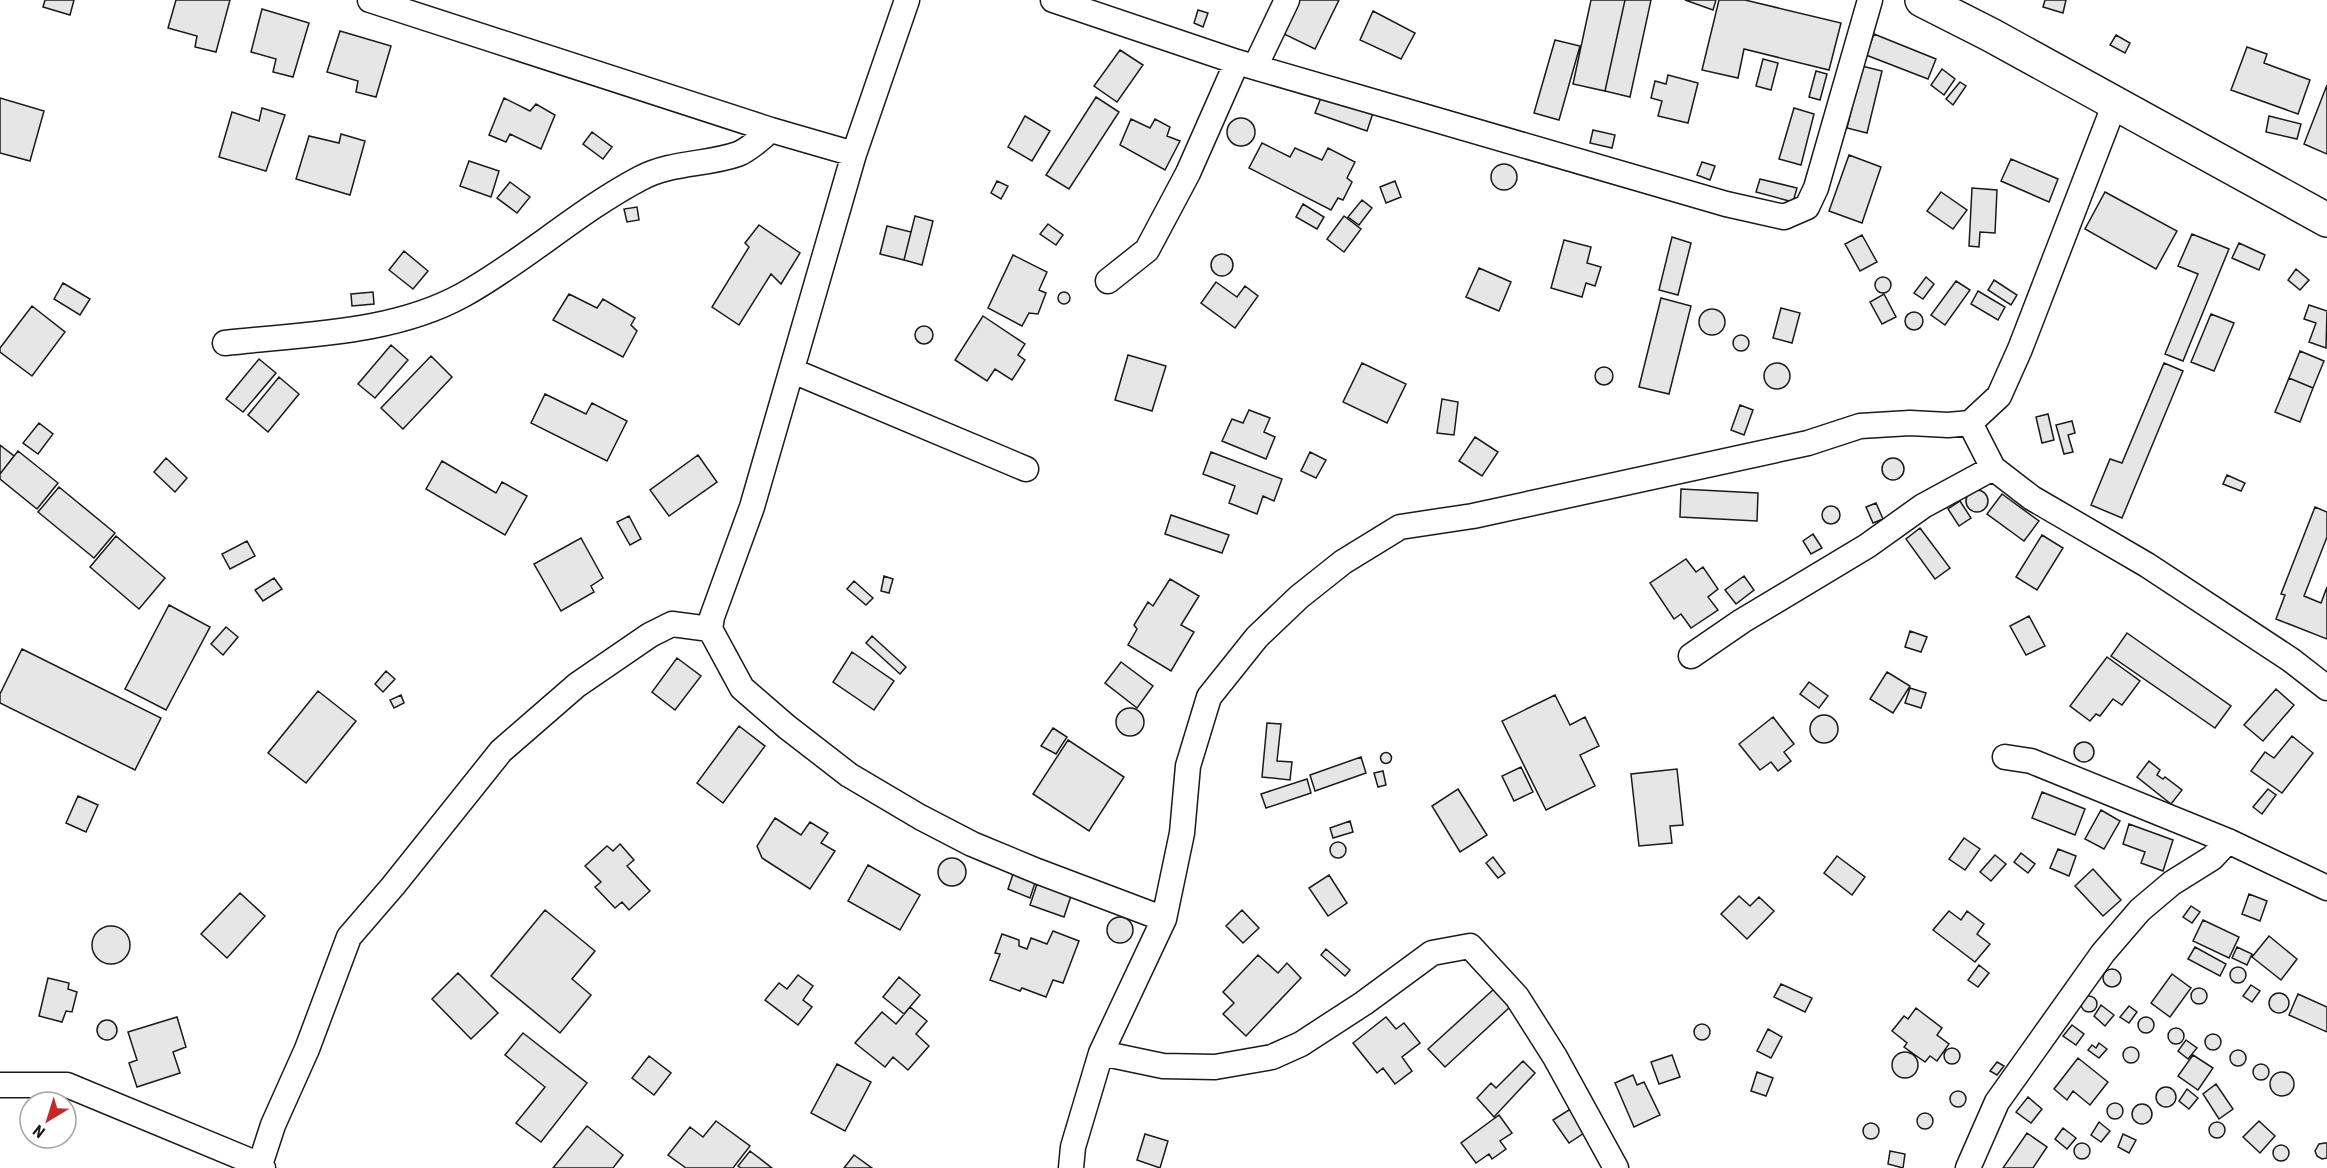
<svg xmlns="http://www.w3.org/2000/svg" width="2327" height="1168" viewBox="0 0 2327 1168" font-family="'Roboto Condensed',sans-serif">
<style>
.building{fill:#e6e6e6;stroke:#1a1a1a;stroke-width:1.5}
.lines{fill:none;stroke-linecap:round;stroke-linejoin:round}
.street-casing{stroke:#1a1a1a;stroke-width:27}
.secondary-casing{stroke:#1a1a1a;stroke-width:36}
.street{stroke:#fff;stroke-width:24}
.secondary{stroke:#fff;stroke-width:33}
</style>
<rect width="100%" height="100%" fill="#fff"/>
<path class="building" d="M45,0h29l-4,15 -27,-8z
M176,0h54l-14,52 -21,-5 2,-11 -29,-8z
M1300,0h39l-24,49 -31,-15z
M1591,0h34l-20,91 -32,-7z
M1625,0h26l-21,97 -25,-6z
M1685,0h31l-3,10z
M1719,0h26l96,23 -12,47 -85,-21 -6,29 -36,-8z
M2045,0h21l-3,13 -20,-6z
M262,9l47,14 -16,54 -20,-5 3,-13 -25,-7z
M1198,10l10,3 -5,14 -9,-4z
M1373,11l42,22 -14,26 -41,-19z
M340,31l51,15 -15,51 -20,-5 2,-11 -31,-9z
M1874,34l62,25 -8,20 -62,-24z
M2116,35l14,8 -5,10 -15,-8z
M1555,40l25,6 -21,74 -25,-7z
M2247,47l20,7 -3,9 46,17 -12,34 -67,-24z
M1120,50l23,15 -26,37 -23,-16z
M1763,59l15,4 -7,27 -15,-4z
M1862,66l20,5 -15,62 -20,-5z
M1942,69l13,10 -11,16 -13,-10z
M1816,71l11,3 -7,26 -11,-3z
M1668,75l30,8 -10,40 -30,-7 4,-15 -11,-3 4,-17 11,3z
M1960,82l6,4 -13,19 -7,-6z
M2327,85v69l-23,-10z
M1322,95l51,18 -6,18 -52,-18z
M1096,97l23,15 -50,77 -23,-14z
M0,98l44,13 -14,50 -30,-8z
M504,98l26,13 6,-7 19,11 -14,34 -31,-15 -4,8 -17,-7z
M262,108l23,7 -19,56 -47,-14 13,-45 27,9z
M1794,108l20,6 -13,51 -22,-6z
M1025,116l25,15 -18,30 -24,-14z
M2269,116l32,8 -4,15 -31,-7z
M1227 132a14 14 0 1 1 28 0a14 14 0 1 1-28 0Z
M1131,119l19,9 5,-9 15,8 -3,9 13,5 -15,29 -45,-25z
M1593,130l22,5 -3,13 -22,-5z
M592,132l20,15 -9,12 -20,-15z
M341,134l24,7 -15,54 -54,-16 13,-43 30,7z
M1262,143l28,14 5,-9 27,12 6,-12 27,14 -8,16 5,4 -9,18 -5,-2 -7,12 -82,-42z
M1849,155l32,12 -19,56 -33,-12z
M2011,159l47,20 -9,23 -48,-21z
M469,161l30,10 -8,26 -31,-11z
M1702,162l13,4 -5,14 -13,-5z
M1491 177a13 13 0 1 1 26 0a13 13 0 1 1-26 0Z
M1760,179l37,9 -4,14 -37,-10z
M997,181l11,5 -7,13 -10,-6z
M1395,181l6,16 -15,6 -6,-16z
M510,182l20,15 -13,16 -20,-15z
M1972,188l25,2 -2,43 -15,-1 -1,15 -10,-1z
M1941,192l26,18 -14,19 -26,-18z
M2105,192l72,39 -21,38 -71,-40z
M1362,200l10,8 -13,17 -11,-8z
M1303,204l21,13 -7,12 -21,-12z
M637,207l2,13 -12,2 -3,-13z
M915,216l18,5 -11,44 -18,-5z
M1344,216l17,13 -17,23 -17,-13z
M1048,224l15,11 -7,10 -16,-11z
M759,225l41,28 -19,31 -10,-10 -32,51 -27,-18 37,-60 -4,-4z
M887,226l24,6 -7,28 -24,-6z
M2192,234l37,15 -46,112 -18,-7 33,-80 -20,-8z
M1862,235l15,27 -17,9 -15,-27z
M1672,237l19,6 -13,52 -19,-5z
M1564,240l27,7 -4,16 14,4 -6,19 -9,-3 -4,14 -31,-9z
M2239,243l26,12 -6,15 -27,-12z
M404,251l24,20 -15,18 -24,-19z
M1211 265a11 11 0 1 1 22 0a11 11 0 1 1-22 0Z
M1013,255l34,17 -8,18 7,3 -8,21 -9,-1 -7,13 -34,-18z
M1479,268l32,14 -12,29 -33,-14z
M2296,269l13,11 -9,10 -12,-10z
M1926,277l8,7 -11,15 -9,-6z
M1875 285a8 8 0 1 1 16 0a8 8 0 1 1-16 0Z
M1994,280l23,15 -6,10 -23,-15z
M1956,281l14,9 -25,35 -14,-10z
M1216,282l21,15 8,-11 13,10 -23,32 -34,-25z
M63,283l27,16 -10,16 -26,-16z
M1978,291l27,16 -7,13 -27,-16z
M373,292l1,12 -22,2 -1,-12z
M1058 298a6 6 0 1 1 12 0a6 6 0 1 1-12 0Z
M569,294l28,14 6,-9 32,19 -4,7 6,6 -14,26 -70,-37z
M1884,294l12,23 -14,7 -12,-22z
M1661,298l30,8 -22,88 -30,-7z
M2309,305l18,6 -1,37 -17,-6 7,-19 -12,-4z
M32,306l33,26 -33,44 -32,-24v-4z
M1781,308l19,5 -8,30 -19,-5z
M1699 322a13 13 0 1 1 26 0a13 13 0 1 1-26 0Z
M1905 321a9 9 0 1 1 18 0a9 9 0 1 1-18 0Z
M2211,314l23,9 -20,48 -23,-9z
M983,316l42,28 -7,11 7,5 -13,20 -17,-11 -8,12 -32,-21z
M915 335a9 9 0 1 1 18 0a9 9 0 1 1-18 0Z
M1733 343a8 8 0 1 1 16 0a8 8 0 1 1-16 0Z
M391,345l17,15 -33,38 -17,-14z
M2300,351l24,10 -11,27 -24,-10z
M1128,355l38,11 -14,45 -37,-11z
M431,356l21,21 -49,52 -22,-21z
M259,359l17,14 -33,39 -17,-13z
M1764 376a13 13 0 1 1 26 0a13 13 0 1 1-26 0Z
M1362,363l44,21 -19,39 -44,-21z
M2164,363l19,8 -61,147 -31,-13 19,-46 12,4z
M1595 376a9 9 0 1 1 18 0a9 9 0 1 1-18 0Z
M279,377l20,17 -31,38 -20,-17z
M2289,378l24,10 -13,34 -25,-10z
M545,394l41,20 6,-11 35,18 -20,40 -76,-38z
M1442,399l16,3 -4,33 -17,-2z
M1740,405l13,5 -9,25 -13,-5z
M1249,410l21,8 -6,14 11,5 -9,22 -44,-18 10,-22 11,4z
M2048,414l6,26 -12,3 -6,-26z
M2072,421l3,12 -7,2 5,17 -9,2 -8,-29z
M39,423l14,11 -15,20 -15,-11z
M1475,437l23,15 -16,24 -23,-15z
M0,445l14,11 -14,18z
M18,451l40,32 -21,26 -37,-30v-5z
M1211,452l71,27 -8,22 -11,-5 -6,18 -28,-11 6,-17 -32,-12z
M1310,452l16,8 -10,18 -15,-7z
M698,455l19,27 -48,34 -19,-26z
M1882 469a11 11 0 1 1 22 0a11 11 0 1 1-22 0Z
M166,458l21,20 -12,14 -21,-20z
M442,461l54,32 6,-11 25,14 -22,39 -79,-46z
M2227,475l18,8 -4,8 -18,-7z
M59,487l56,46 -21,25 -56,-46z
M1681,489l77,4 -1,28 -77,-4z
M1966 501a11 11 0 1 1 22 0a11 11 0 1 1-22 0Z
M2002,494l37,27 -15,20 -37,-27z
M1960,501l11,17 -12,8 -11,-17z
M1876,503l7,16 -10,4 -7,-16z
M1822 515a9 9 0 1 1 18 0a9 9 0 1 1-18 0Z
M2315,507l12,5v25l-23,59 17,7 6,-16v52l-51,-20 9,-24 -4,-1z
M1171,515l58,20 -7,18 -57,-19z
M629,516l12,23 -11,6 -13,-23z
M1920,528l30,40 -15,11 -29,-40z
M1813,534l9,14 -11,6 -8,-13z
M2042,535l21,13 -26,42 -21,-13z
M116,536l49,42 -26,31 -49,-42z
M581,538l22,40 -12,8 3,6 -33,19 -27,-47z
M247,541l8,15 -25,13 -8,-15z
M1686,559l10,13 7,-5 15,22 -10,8 10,13 -27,18 -10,-14 -7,5 -24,-36z
M884,576l9,3 -4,14 -8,-2z
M1744,576l10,14 -18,14 -11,-14z
M274,578l8,11 -19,12 -8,-11z
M1170,579l29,17 -18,29 13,7 -23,39 -43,-26 9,-16 -3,-4 14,-23 5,4z
M854,581l19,17 -7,7 -19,-16z
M169,605l41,22 -44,83 -41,-21z
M2029,616l16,30 -19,9 -16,-29z
M226,627l12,10 -15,18 -12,-11z
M1910,631l17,6 -6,15 -16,-5z
M2127,633l104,73 -16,22 -104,-72z
M872,636l34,31 -6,7 -34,-31z
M22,649l139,69 -26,52 -135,-67v-9z
M852,652l42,29 -20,29 -41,-28z
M2107,657l33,24 -18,24 -9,-6 -13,17 -4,-2 -6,7 -20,-15z
M677,658l24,18 -26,34 -23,-18z
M1121,662l32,24 -16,22 -32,-25z
M386,671l9,8 -12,13 -8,-8z
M1887,672l23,14 -17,27 -23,-14z
M1809,682l19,14 -9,12 -19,-14z
M1910,688l16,5 -5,15 -16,-5z
M2276,689l18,16 -31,36 -19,-16z
M318,691l38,30 -50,62 -38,-30z
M401,695l3,8 -10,5 -4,-8z
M1555,695l15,30 15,-8 14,29 -19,9 15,31 -49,24 -44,-89z
M1116 722a14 14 0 1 1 28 0a14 14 0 1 1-28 0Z
M1810 729a14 14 0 1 1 28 0a14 14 0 1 1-28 0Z
M1773,717l21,27 -10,8 7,9 -13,10 -7,-9 -11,8 -21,-26z
M1267,723l14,1 -4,37 15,1 -2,18 -28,-3z
M739,726l26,20 -42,57 -26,-20z
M1053,728l14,9 -11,17 -15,-8z
M2292,736l21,17 -31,40 -31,-22 14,-19 9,6z
M1068,740l56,37 -35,54 -56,-37z
M2074 752a10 10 0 1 1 20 0a10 10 0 1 1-20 0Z
M1380.5 758a5.5 5.5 0 1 1 11 0a5.5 5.5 0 1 1-11 0Z
M1361,757l5,16 -51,18 -5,-16z
M2149,761l11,9 -3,5 6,4 2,-2 17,13 -11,14 -34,-27z
M1521,767l12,25 -19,9 -12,-25z
M1677,769l6,56 -13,1 2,17 -33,3 -8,-72z
M1383,771l3,14 -8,2 -4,-14z
M1307,779l4,14 -45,15 -5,-14z
M1458,789l29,46 -27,17 -28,-46z
M2268,789l8,6 -14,19 -9,-7z
M2042,792l43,17 -10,26 -43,-17z
M78,796l20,9 -12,27 -20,-9z
M2101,810l19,11 -16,28 -19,-10z
M775,818l26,17 9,-13 18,11 -7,10 14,8 -25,38 -48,-31 -5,-12z
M1350,821l3,11 -20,6 -3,-10z
M2129,824l44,16 -10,31 -22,-8 4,-11 -22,-8z
M1964,838l16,11 -15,21 -16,-11z
M1330 850a8 8 0 1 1 16 0a8 8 0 1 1-16 0Z
M620,844l14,16 -7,6 23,25 -21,19 -7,-8 -7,6 -20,-21 6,-5 -16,-16 22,-20 6,5z
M2058,849l18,7 -7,20 -19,-8z
M2021,853l14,11 -7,9 -14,-11z
M1995,855l11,9 -15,17 -11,-9z
M1837,856l28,21 -13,18 -28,-22z
M1493,857l12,16 -7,5 -12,-15z
M938 872a14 14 0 1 1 28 0a14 14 0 1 1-28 0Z
M868,865l52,30 -20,35 -52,-29z
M2093,869l28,31 -18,16 -28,-30z
M1013,874l22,9 -5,15 -22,-9z
M1329,875l18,28 -19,13 -19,-28z
M1037,884l34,12 -7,21 -34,-12z
M240,893l25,23 -38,42 -26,-24z
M2249,894l18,7 -7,20 -18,-7z
M1739,896l11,10 9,-9 15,14 -27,28 -26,-25z
M2191,906l9,6 -8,11 -9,-6z
M545,910l50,41 -23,28 19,16 -31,38 -69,-57z
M1242,910l17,18 -16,15 -17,-17z
M1949,911l12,9 6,-9 17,13 -7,10 13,10 -15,18 -42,-32z
M1107 930a13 13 0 1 1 26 0a13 13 0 1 1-26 0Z
M2203,920l36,17 -10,21 -36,-17z
M92 945a19 19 0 1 1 38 0a19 19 0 1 1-38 0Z
M1053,931l26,10 -16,42 -10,-3 -7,17 -24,-9 -2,3 -30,-11 10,-26 -5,-1 7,-19 17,6v6l8,3 4,-11 16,6z
M2269,936l28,23 -16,21 -29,-23z
M2195,947l31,17 -6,12 -32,-17z
M2237,947l15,7 -5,11 -15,-7z
M1326,949l24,21 -5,6 -24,-21z
M1258,955l20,18 9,-10 14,15 -55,58 -23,-22 11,-11 -11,-11z
M1979,965l10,8 -11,14 -10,-7z
M2230 975a8 8 0 1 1 16 0a8 8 0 1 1-16 0Z
M2103 978a9 9 0 1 1 18 0a9 9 0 1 1-18 0Z
M458,973l40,40 -27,26 -39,-40z
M2172,974l19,14 -21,29 -19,-14z
M798,975l15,11 -10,14 9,7 -14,18 -33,-25 14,-17 8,6z
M899,977l21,18 -16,19 -21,-17z
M48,978l21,5 -1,6 9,3 -5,20 -6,-1 -4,11 -23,-6z
M1781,984l31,14 -7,14 -31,-15z
M2251,985l9,6 -8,11 -9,-6z
M2191 996a8 8 0 1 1 16 0a8 8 0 1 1-16 0Z
M1494,989l16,18 -65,60 -17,-18z
M2269 1003a10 10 0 1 1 20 0a10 10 0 1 1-20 0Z
M2298,994l29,13v25l-38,-17z
M2081 1004a8 8 0 1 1 16 0a8 8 0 1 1-16 0Z
M2101,1005l13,10 -9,11 -11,-10z
M2129,1006l8,6 -8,11 -9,-6z
M910,1007l17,14 -11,13 13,12 -21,24 -15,-13 -8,10 -30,-24 27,-31 14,12z
M1916,1008l26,20 -5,7 12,9 -12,17 -7,-5 -5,6 -21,-15 3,-4 -15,-12 12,-15 4,3z
M2138 1025a8 8 0 1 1 16 0a8 8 0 1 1-16 0Z
M177,1017l9,30 -13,5 7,21 -43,14 -8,-24 8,-3 -9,-28z
M1386,1017l10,12 8,-6 16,20 -18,14 10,14 -17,13 -12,-16 -6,5 -24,-30z
M97 1030a10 10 0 1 1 20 0a10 10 0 1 1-20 0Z
M1694 1032a8 8 0 1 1 16 0a8 8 0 1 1-16 0Z
M2072,1025l12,9 -8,11 -13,-9z
M2168 1036a8 8 0 1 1 16 0a8 8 0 1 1-16 0Z
M1768,1029l14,8 -11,21 -14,-7z
M523,1033l64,50 -46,59 -25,-19 29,-36 -40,-32z
M2205 1042a8 8 0 1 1 16 0a8 8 0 1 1-16 0Z
M2186,1040l11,8 -9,11 -10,-8z
M2099,1043l8,6 -8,9 -11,-8 4,-5 4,3z
M2123 1055a8 8 0 1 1 16 0a8 8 0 1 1-16 0Z
M1944 1056a8 8 0 1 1 16 0a8 8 0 1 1-16 0Z
M2230 1058a8 8 0 1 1 16 0a8 8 0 1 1-16 0Z
M1892 1065a13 13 0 1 1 26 0a13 13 0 1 1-26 0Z
M1672,1055l8,22 -21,7 -8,-22z
M2193,1055l20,13 -15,22 -20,-14z
M649,1056l22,17 -17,22 -22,-17z
M2078,1058l30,24 -18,23 -17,-14 -6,9 -13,-11z
M1523,1061l12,12 -41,44 -17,-19 14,-15 5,5z
M1997,1062l7,4 -7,9 -7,-4z
M837,1064l34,18 -26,49 -34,-18z
M2253 1072a8 8 0 1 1 16 0a8 8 0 1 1-16 0Z
M1757,1072l16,6 -7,18 -15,-5z
M2270 1084a12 12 0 1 1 24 0a12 12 0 1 1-24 0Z
M1633,1075l4,10 7,-3 16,33 -26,12 -19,-44z
M2216,1084l17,25 -14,10 -16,-25z
M2156 1097a10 10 0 1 1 20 0a10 10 0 1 1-20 0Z
M2187,1089l11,9 -9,11 -10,-8z
M1950 1099a8 8 0 1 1 16 0a8 8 0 1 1-16 0Z
M2028,1097l14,12 -11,14 -15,-11z
M2107 1111a8 8 0 1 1 16 0a8 8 0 1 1-16 0Z
M2132 1114a10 10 0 1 1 20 0a10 10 0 1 1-20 0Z
M1572,1108l15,23 -18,12 -16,-23z
M1917 1121a8 8 0 1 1 16 0a8 8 0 1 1-16 0Z
M1499,1115l13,18 -12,8 6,8 -14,10 -3,-5 -13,9 -15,-20z
M716,1121l34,25 -17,22h-47l-18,-13 22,-28 13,10z
M2259,1121l16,15 -15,17 -17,-16z
M2209 1130a8 8 0 1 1 16 0a8 8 0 1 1-16 0Z
M2099,1122l11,9 -9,11 -10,-7z
M1863 1131a8 8 0 1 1 16 0a8 8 0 1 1-16 0Z
M587,1126l36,29 -10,13h-60z
M2063,1128l13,10 -9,11 -12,-10z
M2027,1133l20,14 -14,21h-30z
M1145,1134l23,7 -8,27 -23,-8z
M2123,1134l13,6 -7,13 -11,-6z
M2074 1151a8 8 0 1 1 16 0a8 8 0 1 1-16 0Z
M2325,1143h2v15l-5,1 -5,-3 -2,-5 4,-7z
M2273 1153a8 8 0 1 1 16 0a8 8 0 1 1-16 0Z
M750,1151l22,17h-31l-3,-2z
M1890,1151l15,3 -2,14 -15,-4z
M854,1155l18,13h-28z"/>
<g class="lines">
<g class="street-casing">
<path id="street" d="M370,0l401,130 83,24
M907,0l-53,154 -102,353 -40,110 -2,12 32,59 45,39 62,48 71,42 52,27 65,27 127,48
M1053,0l184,62 489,142 58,13 23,-10 9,-19 54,-188
M1255,67l32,-67
M1108,281l39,-31 41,-77 49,-111
M225,343c79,-9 167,-9 238,-48 63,-35 115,-84 178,-117 30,-16 66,-13 97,-24 11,-4 23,-16 33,-24
M793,371l233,98
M1970,423l23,45 39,30 115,67 144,95 36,28
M1691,656l51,-35 125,-75 56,-40 70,-38
M2005,757l26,4 197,80 99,47
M1101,1053l62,13 52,1 57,-10 29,-13 63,-41 68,-50 38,-7 47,51 38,60 61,111
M0,1085h67l193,80
M263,1168l-3,-3 13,-40 34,-76 42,-112 44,-51 108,-135 76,-66 73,-50 22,-11 38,5
M1071,1168l2,-21 28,-94 63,-134 18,-86 6,-67 21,-69 48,-60 42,-40 44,-35 57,-35 73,-11 335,-73 52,-17 50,-3 38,2 22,-2 29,-27 21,-47 95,-246
M1968,1168l29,-66 106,-149 37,-43 32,-27 40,-25 16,-17"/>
</g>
<g class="secondary-casing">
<path id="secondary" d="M1922,0l69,35 336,185"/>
</g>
<use href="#street" class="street"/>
<use href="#secondary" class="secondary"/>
</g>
<g transform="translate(48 1120) rotate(218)"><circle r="28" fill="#ffffff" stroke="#a3a3a3" stroke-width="1.5"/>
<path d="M0-4.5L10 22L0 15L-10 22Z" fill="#c62828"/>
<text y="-9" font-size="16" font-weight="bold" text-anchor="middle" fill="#1a1a1a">N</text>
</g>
</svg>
